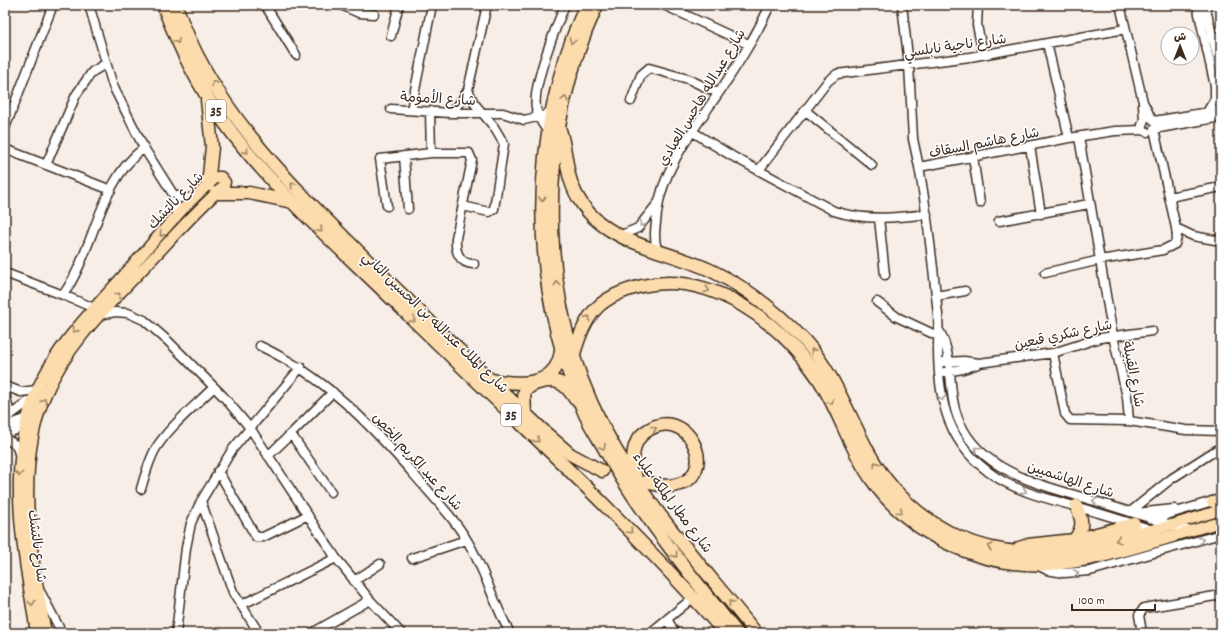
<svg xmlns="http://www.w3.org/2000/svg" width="1226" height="638" viewBox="0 0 1226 638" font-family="Dekko,'Playpen Sans Arabic',sans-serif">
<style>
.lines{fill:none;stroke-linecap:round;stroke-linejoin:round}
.minor-casing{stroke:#3b2a1e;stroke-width:11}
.major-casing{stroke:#3b2a1e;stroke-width:13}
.highway-casing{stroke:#3b2a1e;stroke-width:15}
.minor{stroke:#fff;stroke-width:8}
.major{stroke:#fcdcac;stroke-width:10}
.highway{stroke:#fcdcac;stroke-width:12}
.oneway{stroke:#9c8365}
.oneway2{stroke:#a79f9a}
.labels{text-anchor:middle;stroke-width:3;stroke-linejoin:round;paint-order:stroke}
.shield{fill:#fff;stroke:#766a62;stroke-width:1}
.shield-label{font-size:13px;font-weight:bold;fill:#3b2a1e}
.street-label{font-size:14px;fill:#3b2a1e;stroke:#fff}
</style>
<rect width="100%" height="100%" fill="#f7eee7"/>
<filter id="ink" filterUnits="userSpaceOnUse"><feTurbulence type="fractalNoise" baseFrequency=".025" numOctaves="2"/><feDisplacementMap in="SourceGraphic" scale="8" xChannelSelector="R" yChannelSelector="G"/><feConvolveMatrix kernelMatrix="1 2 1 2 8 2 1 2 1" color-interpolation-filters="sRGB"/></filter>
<g filter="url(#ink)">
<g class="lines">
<g class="minor-casing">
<path id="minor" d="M89,5l24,81 31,62 29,46 3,9v15
M265,5l31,50
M341,5l18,8 15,1
M664,5l84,39
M902,5l7,60 4,74 6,28
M978,5l-1,20 6,29
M1120,5l23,97 8,16
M1197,5l18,81v13l-8,13
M1205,5l16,68
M391,36l8,-31
M1208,38l13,-2
M1047,43l22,95
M631,101l10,-26 8,-7 39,11 30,14
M1143,105l1,15 -2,5 1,5 4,2
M391,109l59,4h53l21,7 22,-5 7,-8
M411,110l21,-105
M430,111l1,42
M806,111l66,54
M450,113l10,-10 8,-13 19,-85
M1154,121l67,-11
M5,128l48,-123
M1154,129l67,-12
M1143,130l-28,1 -46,7 -150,29c9,49 14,99 19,148 1,11 0,21 0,33 0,53 10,98 58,129 25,16 54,22 82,30 25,7 50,15 75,23
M693,132l39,24 102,55c30,10 63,7 93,3
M549,133c-6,-8 -11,-15 -13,-25 -4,-23 20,-81 29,-103
M1079,137l34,199 14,61 2,24
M1030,146l11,68
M5,149l106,41
M404,156l4,53
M973,157l7,46
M46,165l30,-70 16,-23 13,-8
M759,170l69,-89 9,-7 133,-17 155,-28
M173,194c8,5 14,5 22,3
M1169,197l52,-10
M387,206l-7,-47 51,-6h38l3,7 -16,78c-1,13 3,26 18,26
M463,206l26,6 5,-3 10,-65 -10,-17 -20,-24 -6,-13
M879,218l6,57
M999,221l90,-17
M1176,228l17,8 28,5
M619,236l19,-8 20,-25
M657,249c-4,-13 -1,-23 0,-36 6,-50 44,-92 71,-134 15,-23 31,-49 42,-74
M5,273l58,22 31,13
M1045,273l55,-13 63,-10 12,-6 2,-7 -1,-9 -22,-99
M63,295c32,-45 35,-113 81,-147
M936,296l29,-5
M877,302l20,15 45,21
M99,315l16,-3 13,1 16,7 24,21 55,55 27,32 86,130 34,42 31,33
M940,332c15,28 6,62 20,91 23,51 86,63 135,78 32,10 64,20 96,30
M260,346c66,31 110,78 157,132 18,21 37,40 51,64 17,29 26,62 42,91
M1053,353l12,61 5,6 59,1 57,9 35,1
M944,362l20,-1 15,2 74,-10 47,-15 52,-7
M945,372l18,-3 15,-5
M5,386l16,6 15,-2
M5,393l5,22
M5,419l27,-20
M5,426l20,-7 6,4
M5,434l24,-9
M291,434l42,-42
M5,438l11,7 4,11
M268,456l23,-22 40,58
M218,471l38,66h7l45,-22
M141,489c4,-14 8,-29 15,-41 15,-23 39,-42 58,-61
M201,501l32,91 26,41
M1130,512l41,-33 50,-32
M1136,513l38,-4
M1153,519l63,-19
M412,558l54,-18
M1039,566l8,4 17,3 26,-2 131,-37
M354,581l26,-17
M41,593l21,40
M241,605l95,-47
M667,619l8,14
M176,633l10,-85 5,-25 10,-22 31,-51 69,-83
M312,633l58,-33
M650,633l44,-36
M1142,633l-3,-18 5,-7 77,-13"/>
</g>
<g class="major-casing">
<path id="major" d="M1212,502l9,1
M1155,530l66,-20
M1173,536l48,-14
M36,633c-13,-87 -36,-183 11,-263 20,-35 49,-64 76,-94 30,-33 59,-70 94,-99h4l4,5 -1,4c-30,26 -56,57 -84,86 -35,37 -74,75 -94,122 -32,74 -14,163 0,239"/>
</g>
<g class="highway-casing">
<path id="highway" d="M163,5c15,41 35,81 61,117 49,68 113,123 173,182 110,108 226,212 328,329
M176,5c36,109 126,190 205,269 55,54 111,108 167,161l22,19 32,17
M586,5c-58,127 -58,278 -2,407 5,12 13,24 20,36 37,67 85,125 133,185
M597,5c-65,141 -61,311 19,445 38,65 93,124 140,183
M207,100l5,47 -4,38
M559,127c10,28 4,49 23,77 29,42 87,46 130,67 35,17 66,41 93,70 29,32 43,73 64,112 19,36 52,67 90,84 67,30 129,11 196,-7
M216,193h33l44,9
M574,354c11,-40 25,-58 68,-68 70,-16 139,37 176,92 21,32 31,70 54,102 18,26 45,49 75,63 80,40 147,16 226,-7
M491,380c28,5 66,8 70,-30
M525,413l-1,-20c6,-11 28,-15 38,-9 6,4 10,10 13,15
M636,479c-4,-16 -6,-35 8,-46 44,-35 81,48 26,53 -9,0 -17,-2 -25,-4
M1074,540c10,-12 9,-20 2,-34
M1019,548l9,-3 46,-5 60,-16"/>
</g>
<use href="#minor" class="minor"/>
<use href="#major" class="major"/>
<use href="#highway" class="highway"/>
</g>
<defs><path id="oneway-chevron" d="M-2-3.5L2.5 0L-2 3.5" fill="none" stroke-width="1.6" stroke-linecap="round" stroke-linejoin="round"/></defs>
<g class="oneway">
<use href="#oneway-chevron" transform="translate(177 41) rotate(65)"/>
<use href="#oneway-chevron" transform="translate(572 41) rotate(111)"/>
<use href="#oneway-chevron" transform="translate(214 83) rotate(-121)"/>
<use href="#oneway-chevron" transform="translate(565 99) rotate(-77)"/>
<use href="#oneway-chevron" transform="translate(246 151) rotate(49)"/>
<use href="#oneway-chevron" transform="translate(293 185) rotate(-133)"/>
<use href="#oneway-chevron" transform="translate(542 199) rotate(92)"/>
<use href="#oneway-chevron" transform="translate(320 230) rotate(46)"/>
<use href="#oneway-chevron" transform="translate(162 234) rotate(132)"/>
<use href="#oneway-chevron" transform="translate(557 284) rotate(-98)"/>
<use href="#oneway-chevron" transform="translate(707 290) rotate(17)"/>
<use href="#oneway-chevron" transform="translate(118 295) rotate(-46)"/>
<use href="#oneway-chevron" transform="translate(588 318) rotate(-55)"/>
<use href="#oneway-chevron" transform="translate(413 320) rotate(44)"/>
<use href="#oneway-chevron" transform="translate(75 330) rotate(129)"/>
<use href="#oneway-chevron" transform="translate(813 351) rotate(-129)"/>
<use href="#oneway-chevron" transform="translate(44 401) rotate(-73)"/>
<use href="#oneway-chevron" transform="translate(831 402) rotate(65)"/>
<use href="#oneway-chevron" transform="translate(654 429) rotate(-21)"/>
<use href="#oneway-chevron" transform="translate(537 440) rotate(44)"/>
<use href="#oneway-chevron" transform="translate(603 447) rotate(61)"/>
<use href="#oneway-chevron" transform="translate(876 464) rotate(-123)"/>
<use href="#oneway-chevron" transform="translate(19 474) rotate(94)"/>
<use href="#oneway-chevron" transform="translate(900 511) rotate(43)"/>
<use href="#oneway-chevron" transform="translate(630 531) rotate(45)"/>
<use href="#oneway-chevron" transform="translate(1118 540) rotate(165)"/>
<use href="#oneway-chevron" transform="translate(990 547) rotate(-166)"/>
<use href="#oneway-chevron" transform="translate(675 555) rotate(53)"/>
<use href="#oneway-chevron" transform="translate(32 603) rotate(81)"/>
<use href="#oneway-chevron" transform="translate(731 603) rotate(-129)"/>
</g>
<g class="oneway2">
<use href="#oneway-chevron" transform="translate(642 224) rotate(132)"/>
<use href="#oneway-chevron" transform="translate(942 398) rotate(81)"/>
<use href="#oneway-chevron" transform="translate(977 449) rotate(-135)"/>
<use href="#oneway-chevron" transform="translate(1024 491) rotate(23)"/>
<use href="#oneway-chevron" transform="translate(1095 501) rotate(-163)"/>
<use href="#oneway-chevron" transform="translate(1201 540) rotate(-16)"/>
<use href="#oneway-chevron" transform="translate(1076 573) rotate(-5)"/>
</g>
</g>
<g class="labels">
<g class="shield">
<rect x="206" y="100" width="20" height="22" rx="3"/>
<rect x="501" y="404" width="20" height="22" rx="3"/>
</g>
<g class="shield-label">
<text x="216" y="116">35</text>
<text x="511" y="420">35</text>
</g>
<g class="street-label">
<text transform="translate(955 45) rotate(-8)" y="5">شارع ناجية نابلسي</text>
<text transform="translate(701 97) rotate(-59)" y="5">شارع عبدالله هاجس العبادي</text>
<text transform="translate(438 98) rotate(3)" y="5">شارع الأمومة</text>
<text transform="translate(984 142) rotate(-11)" y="5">شارع هاشم السقاف</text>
<text transform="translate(175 200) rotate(-46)" y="5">شارع نالتشك</text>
<text transform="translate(436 322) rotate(44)" y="5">شارع الملك عبدالله بن الحسين الثاني</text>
<text transform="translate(1063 334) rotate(-12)" y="5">شارع شكري قبعين</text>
<text transform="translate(1134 374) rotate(79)" y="5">شارع القبيلة</text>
<text transform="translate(418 461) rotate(48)" y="5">شارع عبد الكريم الخص</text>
<text transform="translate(1071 479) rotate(18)" y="5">شارع الهاشميين</text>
<text transform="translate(673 502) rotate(53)" y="5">شارع مطار الملكة علياء</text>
<text transform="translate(38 546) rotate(83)" y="5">شارع نالتشك</text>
</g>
</g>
<rect width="1226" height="638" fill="none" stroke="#fff" stroke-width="20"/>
<rect x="10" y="10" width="1206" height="618" fill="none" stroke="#3b2a1e" stroke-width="1.5" filter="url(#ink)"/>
<g transform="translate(1180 46)"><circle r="19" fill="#ffffff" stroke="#b1aaa5"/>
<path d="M0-3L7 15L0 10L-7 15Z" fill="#3b2a1e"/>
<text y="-6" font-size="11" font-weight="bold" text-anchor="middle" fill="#3b2a1e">ش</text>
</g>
<path d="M1072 604v6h83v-6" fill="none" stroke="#3b2a1e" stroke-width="2"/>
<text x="1078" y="604" font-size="12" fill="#3b2a1e" stroke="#ffffff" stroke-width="3" paint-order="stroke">100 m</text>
</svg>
